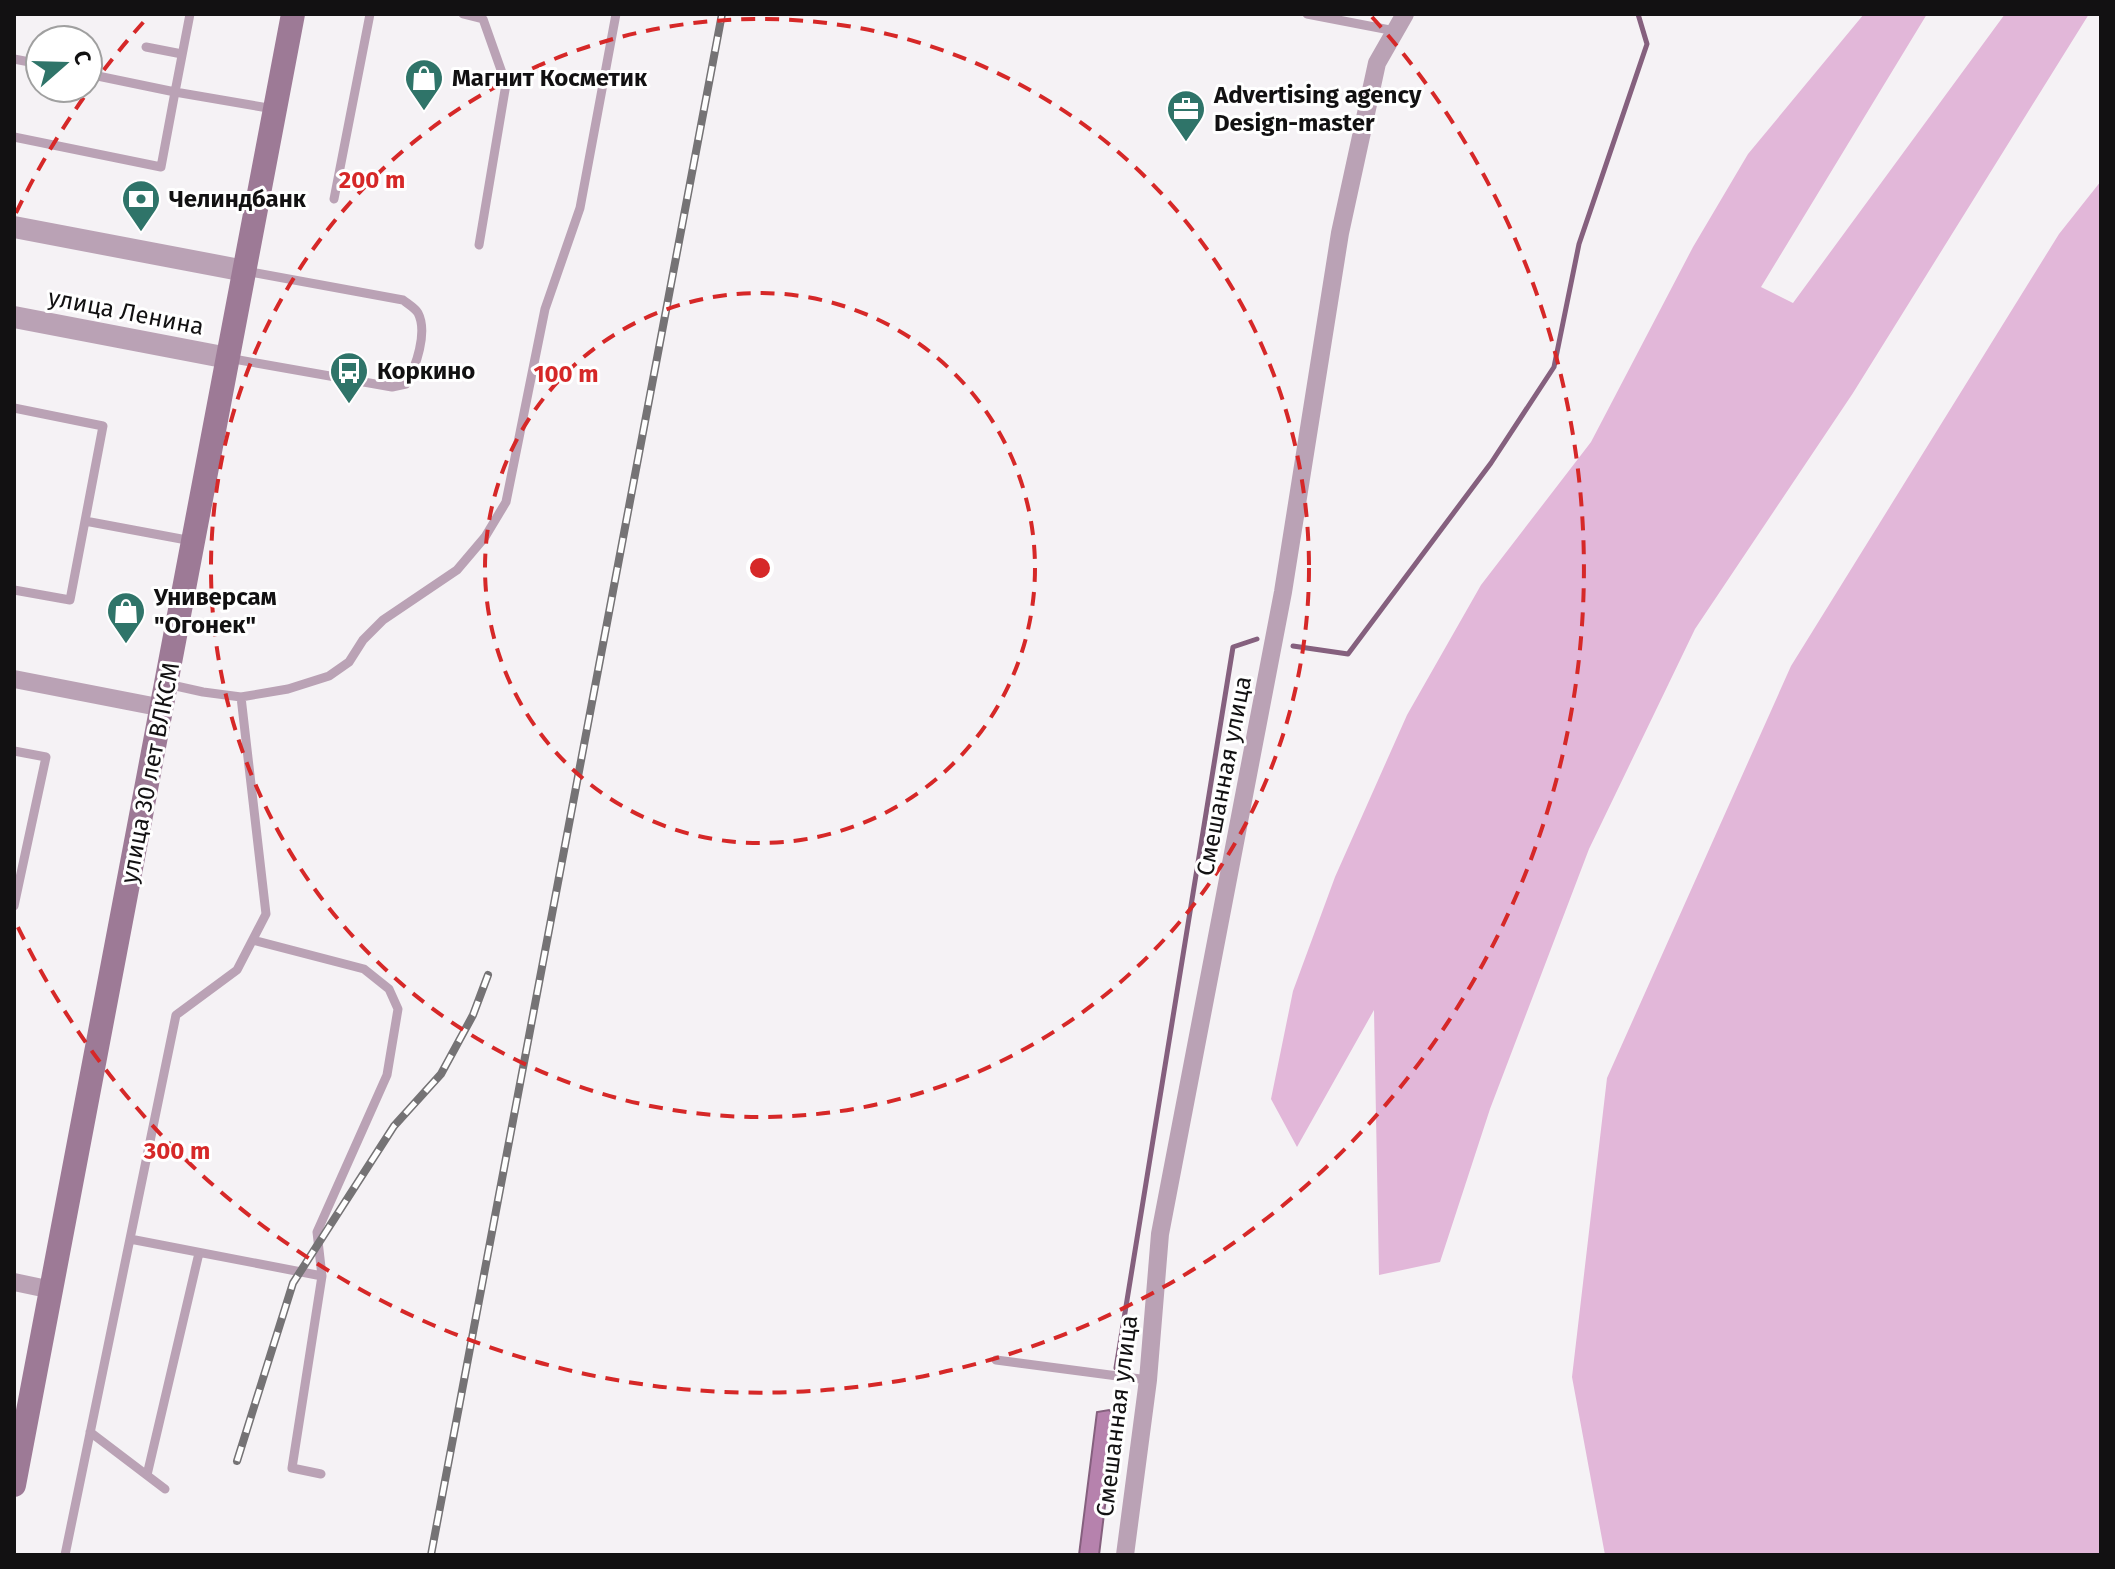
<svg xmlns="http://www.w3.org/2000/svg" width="2115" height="1569" viewBox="0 0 2115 1569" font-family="'Fira Sans',sans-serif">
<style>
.green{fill:#e2b7d9}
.water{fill:#b682ad;stroke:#85607e;stroke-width:2}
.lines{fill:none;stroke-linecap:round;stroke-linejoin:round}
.stream{stroke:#85607e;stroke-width:5}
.service{stroke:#baa2b5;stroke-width:9}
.minor{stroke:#baa2b5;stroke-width:18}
.tertiary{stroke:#baa2b5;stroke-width:22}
.secondary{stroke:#9d7a96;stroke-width:24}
.rail-casing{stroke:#757375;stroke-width:8}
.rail{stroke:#fff;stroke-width:5;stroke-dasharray:15;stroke-linecap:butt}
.ring{fill:none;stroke:#d62828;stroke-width:4;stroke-dasharray:14 10}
.labels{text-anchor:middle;stroke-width:6;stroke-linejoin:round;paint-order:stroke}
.poi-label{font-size:24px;font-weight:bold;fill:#121112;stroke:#fff;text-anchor:start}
.street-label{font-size:24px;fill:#121112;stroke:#fff}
.centre{fill:#d62828;stroke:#fff;stroke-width:4}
.ring-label{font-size:24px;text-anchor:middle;font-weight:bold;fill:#d62828;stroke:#fff;stroke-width:6;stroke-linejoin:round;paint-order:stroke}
</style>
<rect width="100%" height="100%" fill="#f5f2f5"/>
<path class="green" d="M1864,14h63l-166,273 32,16 212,-289h84l-236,379 -158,236 -106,220 -99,260 -50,153 -61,13 -5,-265 -77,137 -26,-48 22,-108 42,-114 72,-162 74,-130 110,-143 102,-195 55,-93z
M2101,181v1374h-496l-33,-178 35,-299 184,-412 268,-432z"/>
<path class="water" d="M1109,1410l7,6 -17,139h-20l18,-143z"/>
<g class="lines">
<path class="stream" d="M1293,646l55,8 143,-191 63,-96 25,-123 68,-200 -9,-30
M1116,1368l117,-721 24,-8"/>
<path class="service" d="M190,14l-15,78 99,17
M463,14l20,5 23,65 -27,161
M1307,14l88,17
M146,47l36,7
M14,59l26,5
M14,137l147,30 14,-75 -87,-18
M334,199l36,-185
M228,358l164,29 14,-3c10,-17 22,-52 12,-71 -3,-5 -10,-9 -15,-13l-158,-29
M14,408l89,18 -33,174 -56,-10
M85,521l107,20
M167,684l36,8 38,5 47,-8 41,-13 20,-14 14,-22 20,-20 74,-50 28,-33 21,-35 39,-193 35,-101 36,-194
M14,751l32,6 -32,149
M253,940l111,29 25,20 9,20 -11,66 -70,157 5,44 -30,192 29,6
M130,1239l192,37
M996,1360l152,20
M90,1432l75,57
M147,1475l52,-222
M65,1555l111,-540 61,-45 29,-56 -25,-217"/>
<path class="minor" d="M14,679l149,29
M14,1282l38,8
M1125,1555l23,-175 12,-146 123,-642 57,-359 37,-170 28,-49"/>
<path class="tertiary" d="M14,227l231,44
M14,317l214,41"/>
<path class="secondary" d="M14,1485l279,-1471"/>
<g class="rail-casing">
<path id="rail" d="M237,1461l56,-178 101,-157 47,-52 32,-59 15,-40
M431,1555l291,-1541"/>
</g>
<use href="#rail" class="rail"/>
</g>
<g class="ring">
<circle cx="760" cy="568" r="275"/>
<circle cx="760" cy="568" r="549"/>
<path d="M16 213A824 824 0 0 1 148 17M1372 17A824 824 0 1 1 16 923"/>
</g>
<defs>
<g id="shop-pin" transform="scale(2)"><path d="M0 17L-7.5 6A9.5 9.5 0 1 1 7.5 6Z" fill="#2f7469" stroke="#fff"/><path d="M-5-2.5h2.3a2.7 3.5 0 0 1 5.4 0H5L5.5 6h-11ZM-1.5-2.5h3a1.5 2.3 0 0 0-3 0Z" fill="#fff"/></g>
<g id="office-pin" transform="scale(2)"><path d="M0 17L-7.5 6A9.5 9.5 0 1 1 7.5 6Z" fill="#2f7469" stroke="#fff"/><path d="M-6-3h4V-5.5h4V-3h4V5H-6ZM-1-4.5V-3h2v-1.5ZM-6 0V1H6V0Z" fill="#fff"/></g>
<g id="bank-pin" transform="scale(2)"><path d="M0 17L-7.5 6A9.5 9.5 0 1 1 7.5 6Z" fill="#2f7469" stroke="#fff"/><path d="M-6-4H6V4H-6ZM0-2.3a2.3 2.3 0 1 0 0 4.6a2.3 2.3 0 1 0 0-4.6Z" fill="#fff"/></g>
<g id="bus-pin" transform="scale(2)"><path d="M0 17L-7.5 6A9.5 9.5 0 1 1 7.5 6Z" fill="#2f7469" stroke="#fff"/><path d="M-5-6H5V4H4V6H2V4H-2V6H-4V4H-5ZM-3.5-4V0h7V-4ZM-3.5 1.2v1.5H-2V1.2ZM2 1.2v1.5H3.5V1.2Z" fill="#fff"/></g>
</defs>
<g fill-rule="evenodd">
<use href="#shop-pin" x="424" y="78"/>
<use href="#office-pin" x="1186" y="109"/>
<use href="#bank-pin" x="141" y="199"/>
<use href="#bus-pin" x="349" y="371"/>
<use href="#shop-pin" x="126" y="611"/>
</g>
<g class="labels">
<g class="poi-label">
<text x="452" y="86">Магнит Косметик</text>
<text x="1214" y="103">Advertising agency<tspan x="1214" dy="28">Design-master</tspan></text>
<text x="169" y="207">Челиндбанк</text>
<text x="377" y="379">Коркино</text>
<text x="154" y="605">Универсам<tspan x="154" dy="28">"Огонек"</tspan></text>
</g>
<g class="street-label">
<text transform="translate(126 312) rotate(11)" y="8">улица Ленина</text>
<text transform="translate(150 773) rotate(-79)" y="8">улица 30 лет ВЛКСМ</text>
<text transform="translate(1224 776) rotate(-79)" y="8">Смешанная улица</text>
<text transform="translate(1117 1416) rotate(-83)" y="8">Смешанная улица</text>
</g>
</g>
<circle cx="760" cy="568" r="12" class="centre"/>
<g class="ring-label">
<text x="372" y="188">200 m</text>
<text x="566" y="382">100 m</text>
<text x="177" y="1159">300 m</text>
</g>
<rect width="2115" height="1569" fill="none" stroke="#121112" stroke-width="32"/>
<g transform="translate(64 64) rotate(70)"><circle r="38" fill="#ffffff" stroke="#a0a0a0" stroke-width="2"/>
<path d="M0-6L14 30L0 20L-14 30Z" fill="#2f7469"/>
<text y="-12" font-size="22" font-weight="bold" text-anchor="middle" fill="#121112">С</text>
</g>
</svg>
